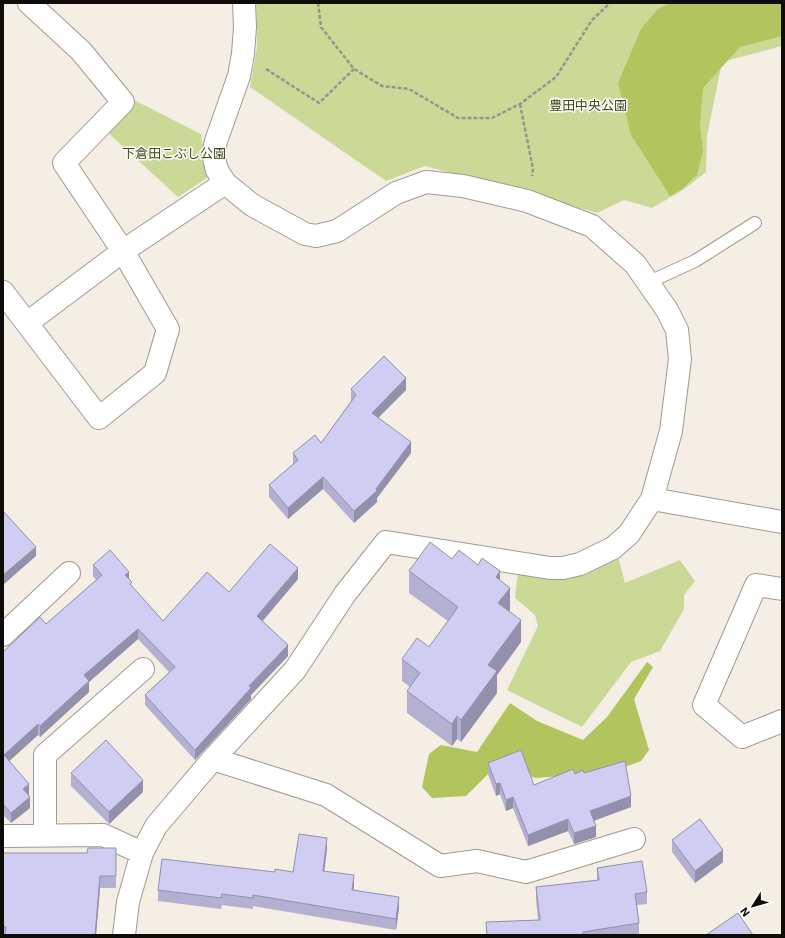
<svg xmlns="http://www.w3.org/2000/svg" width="785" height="938" viewBox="0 0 785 938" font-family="Roboto,'Noto Sans JP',sans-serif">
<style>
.green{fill:#cbd997}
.forest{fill:#b1c45d}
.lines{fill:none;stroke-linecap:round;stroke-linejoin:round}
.lane-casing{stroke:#a09a92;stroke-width:14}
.street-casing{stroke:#a09a92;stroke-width:24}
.path{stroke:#98948d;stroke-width:2.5;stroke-dasharray:4 2;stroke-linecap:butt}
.lane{stroke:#fff;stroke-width:12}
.street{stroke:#fff;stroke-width:22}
.wall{fill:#b3b0d1}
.shaded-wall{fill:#9290aa}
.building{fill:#d0cdf3;stroke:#9290aa}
.labels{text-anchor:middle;stroke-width:3;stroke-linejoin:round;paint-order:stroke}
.park-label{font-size:13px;fill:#41481e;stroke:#fefcf8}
</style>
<rect width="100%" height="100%" fill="#f4eee5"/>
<path class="green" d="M256,3h526v43l-60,16 -15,74 -1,36 -23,18 -31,18 -28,-8 -27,13 -172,-47 -39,15 -136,-94 7,-40z
M134,100l67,34 6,44 -29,19 -73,-67z
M618,556l7,27 55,-23 15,21 -11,14v14l-24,42 -29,11 -49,65 -75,-37 31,-64 -3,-11 -20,-17 3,-26z"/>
<path class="forest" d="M670,3h112v33l-42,11 -37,41 -3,37 3,26 -6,24 -15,14 -12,7 -39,-61 -13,-52 23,-54 17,-20z
M647,662l6,5 -19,32 15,51 -8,11 -30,11 -75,6 -42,-10 -28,28 -34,2 -10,-11 7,-33 12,-9 36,7 33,-49 27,18 46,19 24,-23z"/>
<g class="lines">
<g class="lane-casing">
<path id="lane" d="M649,282l46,-21 60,-38"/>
</g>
<g class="street-casing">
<path id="street" d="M3,292l96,126 56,-45 13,-44 -45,-78 -59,-88 59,-61 -42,-51 -52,-48
M27,323l96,-72 102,-68
M652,499l130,23
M782,589l-26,-4 -52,120 38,32 40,-16
M3,635l66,-62
M213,759l113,36 114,71 37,-5 49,11 108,-33
M45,835v-80l98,-86
M3,836l100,-1 39,18
M124,935l4,-33 14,-49 14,-27 57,-67 82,-89 50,-76 41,-52 164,26h13l17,-4 33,-16 16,-14 23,-35 19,-68 9,-72 -3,-29 -10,-20 -32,-46 -43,-38 -65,-25 -64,-15 -37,-4 -30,11 -59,38 -21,5 -11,-2 -53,-29 -27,-22 -8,-13 -4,-16 3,-13 23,-65 4,-22 2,-27 -1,-24"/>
</g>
<path class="path" d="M318,3l3,24 33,42 28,17 27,3 49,29h34l28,-14 36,-27 36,-57 18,-17
M266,69l53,34 35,-34
M520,104l13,65 -1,7"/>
<use href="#lane" class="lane"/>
<use href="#street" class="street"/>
</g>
<path class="wall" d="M351,389l55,1 -28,28 33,35 -34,45v4l-23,21 -31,-34 -35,30 -19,-22v-12l24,-21v-11l28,-10 30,-42z
M452,559l48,21 10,30 -1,1 12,31 -24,33v18l-36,49 -4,-3 -5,7 -45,-33v-22l3,-4 -8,-6v-22l27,-12 19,-26 -39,-28v-22z
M93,565l36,13 3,9 31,34 66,-29 69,-13 -35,42 25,35 -37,39v4l-56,61 -50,-55v-10l24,-23 -31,-33 -49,43v10l-49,45 -2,-2 -29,26 20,34 1,13 -19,15 -8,-8v-163l43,-28 50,-44 -3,-4z
M488,763l46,22 41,-11 9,-1 47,34 -37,14 2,16 -22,7 -6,-13 -40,15 -15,-38 -7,3 -6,-17 -4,2 -8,-22z
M71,773l72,19 -34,32 -38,-38z
M672,840l51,22 -28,21 -23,-31z
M116,848v40h-16l-4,47h-93v-82h84z
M327,849l-3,22 30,15 -1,4 46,18 -3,22 -143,-24v3l-31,-4 -1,4 -63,-8v-11l117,-18h18z
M597,868l50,24v12l-10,1 2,18v11l-5,1h-148v-13l52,-2 -2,-21v-12l61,-7z"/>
<path class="shaded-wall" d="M406,378v12l-34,34v-11z
M411,442v11l-34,45v4l-23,21v-12l22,-22z
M323,477v12l-35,30v-11z
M36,547v9l-33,29v-10z
M298,568v11l-41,48v-11z
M500,571v22l-4,-16z
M129,572v10l-4,-7z
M4,584v10l-1,1v-10z
M510,588v22l-12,15v-22z
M521,620v22l-24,33v18l-36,49v-22l27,-55z
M138,629v10l-49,43v10l-49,45v-11l44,-51z
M288,645v11l-37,39v4l-56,61v-10l54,-64z
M457,716v23l-5,7v-22z
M38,724v11l-34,31v-11z
M143,780v12l-34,32v-12z
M500,783v11l-4,2v-12z
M29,784v11l-6,4v-10z
M631,796v11l-41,15v-11z
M30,797v11l-19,15v-10z
M513,797v11l-7,3v-11z
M568,819v12l-40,15v-11z
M596,826v11l-22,7v-11z
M327,838v11l-4,33v-11z
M723,850v12l-28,21v-12z
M354,875v11l-2,15v-11z
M100,876v12l-4,47h-1z
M399,897v11l-3,22v-11z"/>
<path class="building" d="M384,356l22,22 -34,35 39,29 -35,47 1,2 -23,20 -31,-34 -35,31 -19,-23 29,-25 -5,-7 22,-18 6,8 35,-48 -5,-6z
M3,511l33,36 -33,28z
M430,542l22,17 7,-9 19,15 4,-7 18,13 -4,6 14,11 -12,15 23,17 -33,45 9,6 -36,49 -4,-4 -5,8 -45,-33 13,-18 -18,-14 15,-21 12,9 29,-40 -49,-36z
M270,544l28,24 -41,48 31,29 -39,41 2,2 -56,62 -50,-55 30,-28 -37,-38 -54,46 5,6 -49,45 -2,-2 -34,31 25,29 -6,5 7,8 -19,16 -8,-9v-152l37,-35 6,7 56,-49 -9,-10 17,-15 19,22 -4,3 7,7 -2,2 33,37 44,-49 22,20z
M106,740l37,40 -34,32 -38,-39z
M521,750l13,35 39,-16 2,5 8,-4 1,3 41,-12 6,35 -41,15 6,15 -22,7 -6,-14 -40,16 -15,-38 -7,3 -6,-17 -4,1 -8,-21z
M700,819l23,31 -28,21 -23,-31z
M299,834l28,4 -4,33 31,4 -2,15 47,7 -3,22 -143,-24v3l-31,-4 -1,4 -63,-8 4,-31 113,13v-3l18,3z
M88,848h28v28h-16l-5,59h-90l1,-8h-3v-74h84z
M642,861l5,31 -12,2 4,29 -56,9v3h-96l-1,-13 54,-2 -4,-33 63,-7 -2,-12z
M738,913l15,22h-47z"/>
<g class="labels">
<g class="park-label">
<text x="588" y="110">豊田中央公園</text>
<text x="174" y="158">下倉田こぶし公園</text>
</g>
</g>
<rect width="785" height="938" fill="none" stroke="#0d0c09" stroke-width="8"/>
<g transform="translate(753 906) rotate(233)" stroke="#fefcf8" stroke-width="3" paint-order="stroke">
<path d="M0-3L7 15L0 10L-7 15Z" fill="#0d0c09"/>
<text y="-6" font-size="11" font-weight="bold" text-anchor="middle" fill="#0d0c09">N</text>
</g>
</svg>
